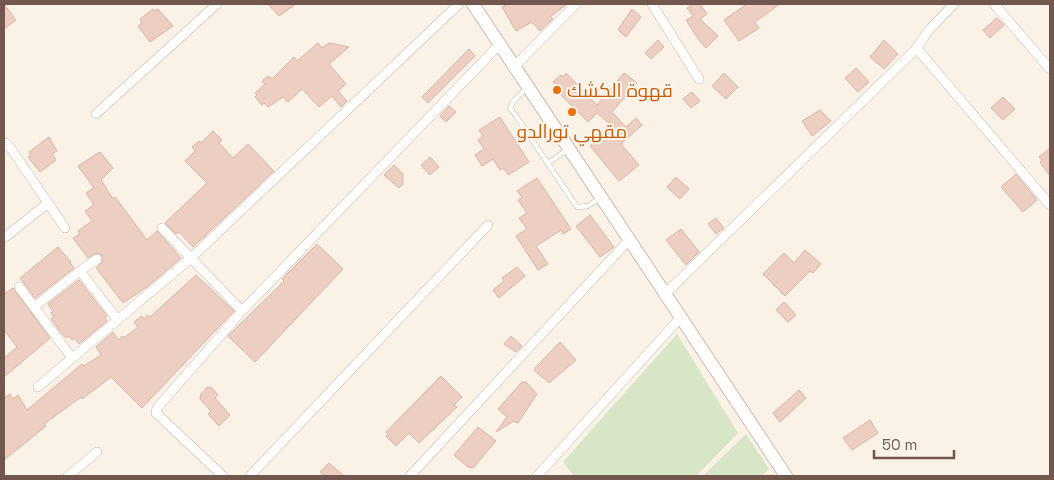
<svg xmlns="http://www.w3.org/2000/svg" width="1054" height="480" viewBox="0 0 1054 480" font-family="'Space Grotesk',Cairo,sans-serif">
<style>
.green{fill:#d7e6c7}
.building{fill:#eccec2;stroke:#ddb4a4}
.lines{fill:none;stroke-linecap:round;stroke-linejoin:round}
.service-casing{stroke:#cbb8ae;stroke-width:5.5}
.minor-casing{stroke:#cbb8ae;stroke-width:10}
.secondary-casing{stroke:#cfbaaf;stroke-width:14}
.service{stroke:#fff;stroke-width:4.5}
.minor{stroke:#fff;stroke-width:9}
.secondary{stroke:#fff;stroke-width:12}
.food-dot{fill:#e8710a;stroke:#fdf5ed;stroke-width:2}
.labels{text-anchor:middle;stroke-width:4;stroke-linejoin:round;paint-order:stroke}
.food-label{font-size:19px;fill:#c56008;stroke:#fdf5ed;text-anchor:start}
</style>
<rect width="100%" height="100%" fill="#faf1e7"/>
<path class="green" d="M677,334l61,99 -42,43h-122l-11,-14z
M746,434l23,35 -7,7h-59z"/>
<path class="building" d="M4,4l12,16 -12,9z
M268,4h28l-17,12z
M507,4h60l-17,13 3,2 -13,12 -8,-9 -16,9 -14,-24z
M693,4h7l7,10 -7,5 18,17 -12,12 -7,-8 -13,-20 7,-4 -6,-8z
M747,4h33l-25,18 4,6 -20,13 -15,-21z
M153,9l2,2 3,-2 15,17 -23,16 -12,-16 4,-4 -2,-3z
M632,9l9,8 -15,20 -7,-6v-3z
M997,18l7,7 -14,13 -7,-8z
M658,40l6,7 -13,12 -6,-6z
M884,40l14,14 -14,15 -14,-12z
M318,43l4,5 7,-5 20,4 -20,17 17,20 -8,7 9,10 -6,6 -9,-11 -13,11 -17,-18 -14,13 -5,-5 -15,10 -4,-4 -2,2 -7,-8 2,-2 -2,-2 10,-9 -3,-3 6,-5 4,3 22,-22 3,4z
M469,49l6,7 -47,47 -6,-6z
M856,68l13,14 -11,10 -13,-14z
M566,73l31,32 27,-32 13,10 -25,29 14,15 10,-9 6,7 -21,19 18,21 -20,16 -29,-35 21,-21 -14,-12 -9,9 -30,-30 3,-2 -8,-8 8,-7 2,2z
M724,73l14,14 -12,12 -14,-13z
M692,92l8,9 -9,7 -8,-9z
M1003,97l12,12 -12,11 -12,-12z
M449,106l7,6 -10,10 -6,-6z
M820,110l11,11 -19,15 -10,-15z
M500,117l29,45 -21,13 -4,-7 -4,2 -7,-11 -11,7 -7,-11 9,-6 -6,-9 5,-4 -4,-6z
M213,131l9,9 -3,3 14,15 15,-14 26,27 -81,76 -14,-15 -3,2 -11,-11 42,-40 -22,-22 10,-10 -3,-4 7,-6 2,2z
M49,137l8,14 -5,3 4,6 -16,12 -12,-15 3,-2 -2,-3z
M1050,148v28l-10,-14 2,-2 -3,-3z
M100,152l13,16 -12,12 12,19 2,-2 32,43 10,-9 24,27 -34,29 -24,16 -27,-35 6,-6v-7l-6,-2 -8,5 -15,-20 7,-4 -2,-3 14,-10 -7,-10 9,-6 -8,-12 8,-5 -16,-22z
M430,157l9,10 -9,8 -9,-10z
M394,165l9,9v10l-4,4 -15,-13z
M1016,174l21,26 -14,12 -22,-25z
M676,177l13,12 -9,10 -13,-12z
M537,178l34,51 -8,5 -2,-4 -25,16 12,18 -10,6 -22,-34 11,-7 -8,-11 8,-5 -9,-13 4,-3 -5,-6z
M590,215l24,32 -14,10 -24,-31z
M716,218l8,10 -8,6 -8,-10z
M681,229l18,23 -13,13 -20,-25z
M317,244l26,25 -88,93 -27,-26 56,-55 -2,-2z
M58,247l13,15 -1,1 4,5 -39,30 -15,-20z
M805,250l16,14 -8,9 -3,-2 -25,25 -22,-22 21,-21 10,10z
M517,267l8,9 -26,22 -6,-8 11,-9 -2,-3z
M196,275l38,36 -92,97 -31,-31 -29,22 -1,-2 -37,27 2,2 -42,34v-62l6,-4 3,5 5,-4 9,15 55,-46 2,2 17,-11 -5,-8 17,-15 5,8 5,-4 1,2 14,-11 -4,-5 8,-6 2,3 4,-4 2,2z
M79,280l28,36 -2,2 2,3 -28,23 -4,-6 -3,2 -3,-4 -3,2 -6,-7 -9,-12 3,-2 -3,-4 2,-1 -5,-8z
M13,288l37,50 -46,39v-19l13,-11 -13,-17v-36z
M784,302l12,13 -8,7 -12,-12z
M511,336l11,10 -6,6 -12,-8z
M560,342l16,18 -27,23 -15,-13 1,-2z
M441,376l21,21 -8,8 3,2 -38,36 -10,-10 -13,13 -10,-10 2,-2 -2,-2z
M522,382h4l11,12 -19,29 -4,-2 -18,11 11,-15 -9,-8z
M207,387l5,1 6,7 -3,3 15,17 -11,11 -11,-12 3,-3 -11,-12 1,-5z
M799,390l7,8 -26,24 -7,-9z
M870,420l8,13 -26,17 -9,-12z
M478,427l18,14 -23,27 -5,-1 -14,-12z
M329,463l15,13h-20l-4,-4z"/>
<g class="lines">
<g class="service-casing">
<path id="service" d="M526,88l-13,14 -3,6 6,8 61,91 11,-1 12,-8
M548,163l19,-13"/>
</g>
<g class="minor-casing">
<path id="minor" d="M652,4l47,75
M994,4l56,65
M915,50l14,-20 25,-26
M514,67l62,-63
M96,114l121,-110
M4,144l2,-1 6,7 53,78
M162,228l80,83
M4,238l44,-35
M80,271l17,-12
M19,287l15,20
M664,295l251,-245 4,1 131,154
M72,358l-38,-51 46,-36 38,49
M38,387l153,-129 268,-254
M68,476l29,-24
M223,476l-67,-63 1,-5 85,-97 258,-267
M250,476l238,-251
M410,476l218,-235
M537,476l143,-158"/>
</g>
<g class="secondary-casing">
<path id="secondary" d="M473,4l313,472"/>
</g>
<use href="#service" class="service"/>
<use href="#minor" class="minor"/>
<use href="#secondary" class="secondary"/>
</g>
<g class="food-dot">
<circle cx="557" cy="90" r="5"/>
<circle cx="572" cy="112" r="5"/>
</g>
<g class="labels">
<g class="food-label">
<text x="567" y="97">قهوة الكشك</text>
<text x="572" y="138" text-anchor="middle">مقهي تورالدو</text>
</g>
</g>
<rect width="1054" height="480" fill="none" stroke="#71574e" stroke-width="10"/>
<path d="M874 450v8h80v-8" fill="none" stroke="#71574e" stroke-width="2.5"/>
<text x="882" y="450" font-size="15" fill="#71574e" stroke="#fdf5ed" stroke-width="4" paint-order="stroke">50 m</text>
</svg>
